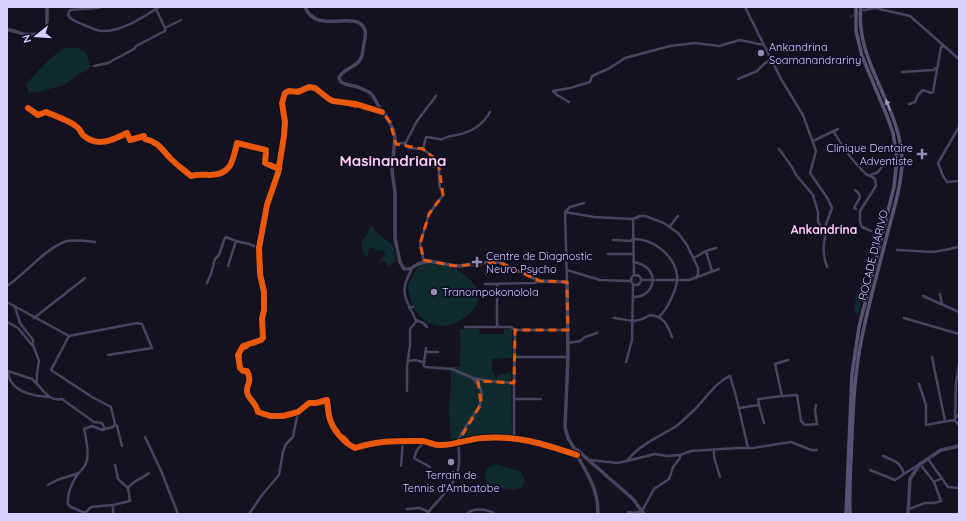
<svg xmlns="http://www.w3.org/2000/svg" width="966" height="521" viewBox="0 0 966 521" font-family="Quicksand,sans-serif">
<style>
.green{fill:#0f2b2d}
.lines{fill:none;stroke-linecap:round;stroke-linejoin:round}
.minor-tunnel{stroke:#312e41;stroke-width:2.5;stroke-dasharray:2.5 1;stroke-linecap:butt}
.minor{stroke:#474561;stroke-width:2.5}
.tertiary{stroke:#474561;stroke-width:3.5}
.secondary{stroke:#555373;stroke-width:3.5}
.cycleway-casing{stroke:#110c25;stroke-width:8}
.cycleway{stroke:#e8590c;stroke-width:6}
.oneway{fill:#9c97c0}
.marked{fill:none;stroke:#e8590c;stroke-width:3;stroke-dasharray:8 5;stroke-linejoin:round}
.poi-dot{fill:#938db1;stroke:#110c25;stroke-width:1.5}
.labels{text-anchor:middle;stroke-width:3.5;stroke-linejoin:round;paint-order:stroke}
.poi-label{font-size:11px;fill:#d7cfff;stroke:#110c25;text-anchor:start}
.street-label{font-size:11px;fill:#d7cfff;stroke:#110c25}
.neighbourhood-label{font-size:12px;font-weight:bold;fill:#ffd1ed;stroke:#110c25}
.district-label{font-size:15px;font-weight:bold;fill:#ffd1ed;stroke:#110c25}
</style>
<rect width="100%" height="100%" fill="#14121f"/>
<path class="green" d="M65,48h13l8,5 4,11v4l-14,8 -12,9 -22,6 -13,2 -3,-8c11,-14 24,-28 39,-37z
M371,226l2,1 1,3 17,14 3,4 2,13 -8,6 -2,-6 -7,1 2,-4 4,-2 -1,-5 -8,-1 -4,-3 -3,2 -1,7h-3c-5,-9 -4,-15 2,-22 2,-2 2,-6 4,-8z
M426,263c22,-1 41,9 53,28 -1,4 -1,9 -2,12 -2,6 -7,11 -12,14 -21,17 -48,9 -55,-19 0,-3 -2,-8 -2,-12 2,-6 7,-13 10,-19z
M869,265l-11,51 -4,-6 3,-18z
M460,329h19l1,5h24v-5h8v29l-20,1v12l1,1 3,6 3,-3 12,-3 1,64c-21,-3 -40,4 -61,6l-2,-31 2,-32 -1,-12h10v-13h1z
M495,464l25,7 5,9 -3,7c-9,7 -22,0 -33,-3 -7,-8 -4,-17 6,-20z"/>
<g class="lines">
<path class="minor-tunnel" d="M850,17l12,-6"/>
<path class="minor" d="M100,7c-10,3 -20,1 -30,3l-2,5c3,6 10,7 16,10 6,2 11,6 18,6 21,0 40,-13 57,-24
M745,7l36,72 22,36 13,36 -6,22 18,26 4,9 -8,22 -6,-8v-10l-5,-17 -17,-20 -4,-8 -13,-18
M156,9l9,19 16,-8
M864,10l11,-2 35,8 49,43
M94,66l14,-3 26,-14 2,-3 29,-15v-3
M902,72l31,-2 3,-2
M738,79l19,-8 7,-7 7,-5
M553,91l17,-3 20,-6 2,-6 18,-8 15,-10 45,-12 25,-3 24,3 21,-6 24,5
M553,91l4,4 12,7
M909,104l6,-2 3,-7 5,-5 8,3 2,-1 8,-45 3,-1
M382,112l-26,-8 -23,-3 -4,-2 -14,-11 -6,-1 -11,5 -9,-1 -4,2 -3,10 3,19 -1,14 -6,37 -11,32 -8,43 1,26 4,18v18l-2,9 1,19 -2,2 -18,6 -5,9 2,13 3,3h4c6,11 -1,13 0,21 1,7 9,10 11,20l12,4h13l15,-4 11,-9h7l11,-3c1,6 1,11 2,16 3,13 14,26 26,32 26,-8 41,-7 67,-7 5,0 11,4 17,4 14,1 29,-6 43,-7 35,-3 62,6 95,17
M959,127l-21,36 5,13 4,6 12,-1
M834,132c8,14 19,30 31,41 3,3 7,3 10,6l1,7 -16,25v11l2,5 9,4
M813,141l25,-12
M395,144l8,-1 6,5 14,1 3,-12c5,0 11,3 16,2 3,-1 6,-3 9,-3 16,-2 31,-9 39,-24
M405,144l12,-23 19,-25
M423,149l16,13v22l4,11 -14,19 -9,30 4,18
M871,175l7,-3 6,-8 8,-1 4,1
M855,190c10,7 2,10 -1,18l2,1
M565,212l29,5 39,2 7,-3h5l19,7 14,10 9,12 11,23v6l-2,4
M633,219l1,56
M670,226l8,-10
M824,230c2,6 1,8 0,13 -1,9 0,16 3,24
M632,239c21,-1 42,16 45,36 2,11 -10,35 -18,42
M613,240l20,1
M897,250l37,2 25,-5
M706,251l6,20
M608,254h25
M694,258l12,-7 10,-3
M228,266l8,-25 13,3 10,4
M567,270l33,10 30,1
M486,274l1,-11
M631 280a5 5 0 1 1 10 0a5 5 0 1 1-10 0Z
M641,280h48l30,-11
M567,282l-2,-70 5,-5 14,-4
M207,283l4,-9 4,-15 4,-4 5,-15 2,-3 10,4
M485,284l49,-1 6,-2
M497,284v43
M7,286c18,-12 37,-36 57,-44 9,-3 21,-1 31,0
M940,294l2,10
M923,296l36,16
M633,297c23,1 29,-31 0,-35
M7,302l62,34 -18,34 41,27 19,10 4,17
M15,307l5,16 13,17v5l6,16c-1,6 -3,16 -2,23 7,7 13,18 25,15l32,23 8,1 3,6 8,-2 2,-3 2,2 5,20
M409,308l4,-1
M34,318l51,-40
M614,318c16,2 22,6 36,-3 14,1 18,11 22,22
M904,318l55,16
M416,320l7,3 4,4
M7,322l11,6 14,17
M465,327h46l4,3h53
M69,336l68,-13 5,1 10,24 -44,7
M568,343l12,-2 5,-4 12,-4
M426,352h12
M514,357h54
M932,357l13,64
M408,361l7,-1 8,2 1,4 2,1 26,2 21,9 16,3 25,2v55
M626,362l6,-22 1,-55
M424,363l2,-15
M514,383l1,-53
M37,384l-5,-5 -24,-8c1,21 24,25 41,26
M919,384l7,21v20l28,-5 5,-6
M407,391v-24l3,-22v-16l6,-7c-3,-12 -14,-23 -11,-36 1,-7 5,-12 7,-18
M782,396l15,-1 4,26 4,4 12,-1 -2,-14 1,-5
M514,399h27
M759,405l5,18
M739,408l20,-3 -1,-6 24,-3 -7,-32 13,-4
M955,417l1,-33 3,-20
M954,420l5,5
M145,437l17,36 16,41
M424,442l-7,8 -3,8 16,9
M748,448l-12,-52 -6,-20c-15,6 -24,23 -36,34 -6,6 -12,12 -19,17 -17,10 -36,18 -48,34l28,-7 12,2 13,-1 11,-4 47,-3h15l38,-6 20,8h6
M714,449v8l6,20
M883,456c11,5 17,5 21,18l16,-10 14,18 8,-4
M928,459l20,28 11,1
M590,460l27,3 10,-2
M401,466l2,-26
M870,470l25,10 9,-6
M48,485l9,-5 22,-7
M128,488c5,-8 14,-9 21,-15
M407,509l13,-1 9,4
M909,509l16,-6h9l7,-2 -7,-19
M628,512l5,1 9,-2 12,-22 15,-10 4,-12 7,-9v-3
M85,513l-14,-6 -3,-3c-1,-9 4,-21 9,-29 4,-5 9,-8 10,-15 2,-10 -1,-22 -3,-31l8,-3 10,4 3,-1
M85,513l6,-6 22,-2 17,-4 -2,-13 -10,-9 -3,-14
M113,514v-9
M249,514l13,-19 17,-20 4,-23 3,-8 7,-7 5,-25
M428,514l2,-4c11,-13 28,-28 29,-46 1,-9 -2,-18 1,-27 8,-20 37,-38 12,-59
M467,514c6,-7 21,-5 28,0"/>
<path class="tertiary" d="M305,7c11,28 50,3 59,21 3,4 1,10 0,15 -1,5 -1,13 -4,17 -5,8 -18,9 -21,18l2,4 4,2 13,3 11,5 4,4 9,16 3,2 8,15 2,8 -3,34 3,21v46l5,24 4,7h6l8,-5 11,-3 21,4 10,1 18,-3 21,-1 41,19 27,1 1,75 -3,70 3,11 9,15 1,4c11,20 20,33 20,57
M7,30c5,0 8,1 13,3 8,3 15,1 23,0l4,-6v-20
M576,449l57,50 11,15
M908,514l2,-35 10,-15 21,-14 18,-4"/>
<path class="secondary" d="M846,514l6,-140 7,-47 35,-140 3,-29 -4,-25 -6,-17 -25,-60 -6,-25v-24
M850,514c-1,-26 1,-52 2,-78 1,-32 3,-63 9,-94 7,-37 18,-74 27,-111 6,-22 13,-45 14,-68 1,-54 -48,-102 -41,-156"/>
<g class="cycleway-casing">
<path id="cycleway" d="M28,108l10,7 8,-3c9,4 25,9 31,15 3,2 4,6 6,8 14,13 30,5 44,-2l3,7 14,-4 1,3c14,3 17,11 26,20 6,6 13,11 20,17 7,-2 12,-1 19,-1 21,0 23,-14 27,-32l29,7 -1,13 14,6
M382,112l-26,-8 -23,-3 -4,-2 -14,-11 -6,-1 -11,5 -9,-1 -4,2 -3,10 3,19 -1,14 -6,37 -11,32 -8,43 1,26 4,18v18l-2,9 1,19 -2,2 -18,6 -5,9 2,13 3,3h4c6,11 -1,13 0,21 1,7 9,10 11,20l12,4h13l15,-4 11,-9h7l11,-3c1,6 1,11 2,16 3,13 14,26 26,32 26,-8 41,-7 67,-7 5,0 11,4 17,4 14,1 29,-6 43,-7 35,-3 62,6 95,17"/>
</g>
<use href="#cycleway" class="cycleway"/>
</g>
<defs><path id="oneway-solid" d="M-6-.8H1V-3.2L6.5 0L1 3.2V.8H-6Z"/></defs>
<use class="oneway" href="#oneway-solid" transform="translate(888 105) rotate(-112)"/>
<path class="marked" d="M315,88l18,13 49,11 8,10 6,22 27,5 15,12 5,34 -14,19 -9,30 4,16 31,6 44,-4 41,19 27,1 1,48h-53l-1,53 -36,-2 3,23 -23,38 -18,3 -42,-5 -43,8 -22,-22 -6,-26 -18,3 -11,9 -15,4 -24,-3 -12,-23 2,-20 -6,1 -4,-6 2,-15 22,-10 1,-48 -5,-44 8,-43 11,-32 6,-37 -1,-40 6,-5z"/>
<g class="poi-dot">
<circle cx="761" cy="53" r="4"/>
<path d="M920 148h4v4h4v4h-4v4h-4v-4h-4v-4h4z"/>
<path d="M475 256h4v4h4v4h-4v4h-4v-4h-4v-4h4z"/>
<circle cx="434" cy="292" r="4"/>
<circle cx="451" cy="462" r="4"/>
</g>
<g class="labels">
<g class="poi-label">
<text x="769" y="51">Ankandrina<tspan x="769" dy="13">Soamanandrariny</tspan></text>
<text x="913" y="152" text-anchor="end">Clinique Dentaire<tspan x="913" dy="13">Adventiste</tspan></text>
<text x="486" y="260">Centre de Diagnostic<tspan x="486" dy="13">Neuro Psycho</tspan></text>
<text x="442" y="296">Tranompokonolola</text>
<text x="451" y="479" text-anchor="middle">Terrain de<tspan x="451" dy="13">Tennis d'Ambatobe</tspan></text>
</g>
<g class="street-label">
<text transform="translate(873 255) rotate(-76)" y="4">ROCADE D'IARIVO</text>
</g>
<g class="neighbourhood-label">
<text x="824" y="234">Ankandrina</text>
</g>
<g class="district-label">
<text x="393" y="166">Masinandriana</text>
</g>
</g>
<rect width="966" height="521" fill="none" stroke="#d7cfff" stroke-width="16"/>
<g transform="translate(36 36) rotate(253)" stroke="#110c25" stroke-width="3" paint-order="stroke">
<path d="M0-3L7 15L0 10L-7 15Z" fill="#d7cfff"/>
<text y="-6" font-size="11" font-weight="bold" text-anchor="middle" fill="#d7cfff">N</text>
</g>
</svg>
